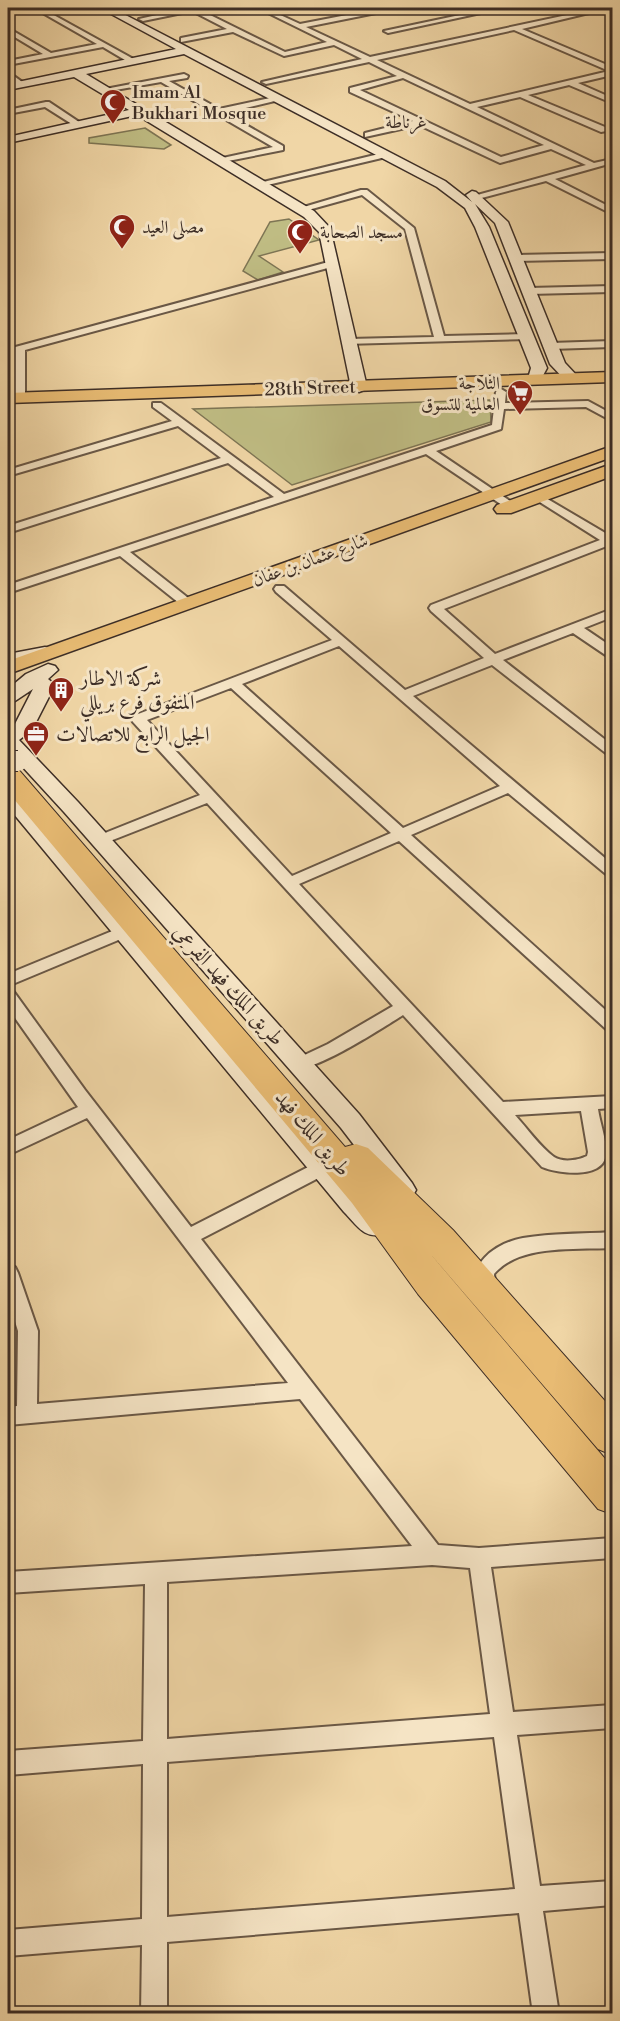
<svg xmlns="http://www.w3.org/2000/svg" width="620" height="2021" viewBox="0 0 620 2021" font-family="'Libre Bodoni',Amiri,serif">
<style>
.green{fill:#bfbc83;stroke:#7e7554;stroke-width:1.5}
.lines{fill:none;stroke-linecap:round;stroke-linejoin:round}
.street-casing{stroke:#6a5846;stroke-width:4}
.secondary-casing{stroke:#3d2e26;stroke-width:3}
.primary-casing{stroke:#3d2e26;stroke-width:3}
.highway-casing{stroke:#3d2e26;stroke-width:2}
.street{fill:#f5e4c5;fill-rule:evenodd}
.secondary{fill:#f5e4c5;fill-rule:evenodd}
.primary{fill:#e8bb73;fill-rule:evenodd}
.highway{fill:#e8bb73;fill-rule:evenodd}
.secondary-bridge-casing{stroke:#3d2e26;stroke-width:22;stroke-linecap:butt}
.secondary-bridge{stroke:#f5e4c5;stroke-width:20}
.labels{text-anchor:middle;stroke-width:6;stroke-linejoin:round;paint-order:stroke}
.far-poi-label{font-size:18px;fill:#3d2e26;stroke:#f5e4c5;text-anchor:start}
.far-neighbourhood-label{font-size:18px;fill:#3d2e26;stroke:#f5e4c5}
.far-street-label{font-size:18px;fill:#3d2e26;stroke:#f5e4c5}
.poi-label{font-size:21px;fill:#3d2e26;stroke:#f5e4c5;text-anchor:start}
.street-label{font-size:21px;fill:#3d2e26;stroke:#f5e4c5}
</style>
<rect width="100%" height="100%" fill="#f0d6a6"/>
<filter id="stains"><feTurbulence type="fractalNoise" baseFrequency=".00333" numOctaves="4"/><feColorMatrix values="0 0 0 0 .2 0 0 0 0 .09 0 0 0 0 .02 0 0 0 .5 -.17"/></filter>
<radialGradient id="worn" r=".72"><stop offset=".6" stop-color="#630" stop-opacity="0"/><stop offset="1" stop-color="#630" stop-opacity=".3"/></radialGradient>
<path class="green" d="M145,128l26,17 -7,4 -75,-6v-5z
M289,219l30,21 -60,16 24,16 -25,8 -15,-9 27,-49z
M490,400l1,22 -199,63 -99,-76z"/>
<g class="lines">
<g class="street-casing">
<path id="street" d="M34,8h7l96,53 -7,2 -27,-16 -95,18v-4l35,-7 -35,-21v-5l43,25 46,-9z
M188,8h8l89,44 42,-10 -69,-34h7l35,16 83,-16h11l-3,2 -85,17 64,30 230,-49h10l-88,21 90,38v8l-34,8 34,15v5l-43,-18 -41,10 77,32 7,-1v4l-11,2 -81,-35 -43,10 117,56 18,-4v4l-57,16 57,29v6l-66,-33 -72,19 -4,-3 116,-32 -35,-16 -51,14 -81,-38 -54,12v-4l48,-12 -63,-29v-4l47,-12 -28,-14 -103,22 -4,-2 100,-23 -28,-14 -50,11 -51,-24 -52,10v-4l46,-9 -35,-18 -49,10 -4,-2zM514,30l95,41 -139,33 -93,-44zM403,78l141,67 -43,12 -141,-67z
M493,8h11l-116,25 -4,-2z
M8,74h3l14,10 -7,2 -10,-7z
M184,74l4,2 -1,2 -18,3 50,28 60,-13v4l-54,13 58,33v4l-65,13v-4l55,-12 -112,-65 -57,10 -4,-2z
M46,102h3l33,22 -7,2 -30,-19 -37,7v-4z
M383,153h3v4l-127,30 -4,-3z
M361,190h6l47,38 30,108 82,-2 5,3 -1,2 -185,5 -1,-2 5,-3 85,-2 -29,-108 -43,-34 -61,17 -4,-3z
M612,253v6l-96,2 -5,-3 5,-3z
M332,261l5,3 -2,2 -310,84v48l-5,3 -5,-3v-45l-7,2v-6z
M612,286v6l-83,2 -5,-3 5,-3z
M612,341v6l-61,2 -5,-3 5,-3z
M501,389l5,3 -1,11 83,-2 24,13v7l-26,-14 -82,2 -3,20 -65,22 80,54v4h-8l-82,-55 -296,98 62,49 2,3 -2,3h-8l-64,-51 -112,37v-8l266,-88 -46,-34 -220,70v-7l213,-68 -43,-32 -170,50v-6l164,-49 -19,-14v-4h8l123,91 208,-69 4,-33z
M539,494l73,43v7l-168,65 51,45 117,-45v8l-28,11 28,19v10l-5,-1 -34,-23 -70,27 109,85v10l-5,-1 -115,-89 -79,31 199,168v12l-5,-1 -99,-82 -97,42 201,181v15l-6,-2 -207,-188 -100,43 204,218 109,-6v12l-14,1c2,14 8,29 8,43 0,28 -47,22 -64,15l-139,-152c-19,12 -91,59 -109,53l-3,-4 3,-4 34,-16 65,-38 -186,-203 -102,40h-10l-2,-3 2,-3 105,-42 -67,-73 -2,-3 2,-3 199,-76 -56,-48 -2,-3 2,-3h8l121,104 79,-32 -53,-47 -2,-3 2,-3 169,-65 -65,-41 -2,-2zM339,646l161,140 -97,42 -161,-144zM231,688l160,145 -99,43 -145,-156zM581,1111l7,41 -1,4c-8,4 -24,7 -33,1 -13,-9 -28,-30 -39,-42z
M122,927l6,1 2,4 -2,4 -120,50v-12z
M8,990l6,2 71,98 106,137 125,-64 6,-2 6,2 3,5 -3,5 -127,66 237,306 41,3 133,-10v20l-121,9 22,145 99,-7v23l-95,7 23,151 72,-5v24l-69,6 16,103h-26l-14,-101 -352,29v72h-26l1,-69 -134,11v-26l134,-11 1,-155 -135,11v-24l135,-10 2,-157 -137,9v-21l404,-26 -112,-147 -292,26v-18l9,-1 1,-75 -10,-32v-34l7,2 3,6 20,58 -1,73 251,-21 -201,-265 -79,37v-15l70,-33 -70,-99zM432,1565l38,3 20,146 -323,25v-157zM494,1737l21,152 -348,28v-155z
M612,1232v16c-37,2 -93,-4 -118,26l2,15 -3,6 -7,2 -7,-2c-15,-30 17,-52 44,-57 29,-5 60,-4 89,-6z"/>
</g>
<g class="secondary-casing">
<path id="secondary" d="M100,8h12l333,173 27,21 -6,-7 6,-4 4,1 32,30 57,141 15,16 -3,3h-10l-17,-18 -55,-141 -20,-19 14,23 58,141 -7,13 -19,5 -8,-5 3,-3 13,-3 2,-7 -56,-141 -10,-19 -28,-21 -253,-133 -98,20 228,137 16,17 37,159 -3,3 -5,2 -8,-5 -32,-155 -15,-15 -167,-102 -129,28v-6l121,-27 -55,-33 -66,13v-6l168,-35z
M45,647l7,2 3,4 -3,4 -44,9v-12z
M48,664l7,2 3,4 -10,9 7,6 -23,45 -13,10 59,62 281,312 53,69 4,7 -4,7 -9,4 -9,-4 -53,-69 -277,-316 -56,-61v-21l6,-4 19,-37 -18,12 -7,2v-14l18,-15z
M8,787l7,2 347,407 23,22 3,8 -3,8c-21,6 -28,-9 -41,-22l-336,-405z"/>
</g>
<g class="primary-casing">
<path id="primary" d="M612,372v10l-604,21v-10z
M612,446v11l-604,217v-13z
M606,466l6,2v8l-101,37h-14l-3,-4 3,-4z"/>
</g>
<g class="highway-casing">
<path id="highway" d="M8,767l10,2 327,378 11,-3 12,4 85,82 159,179v46l-14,-6 -171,-199 185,217v47l-14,-5 -180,-215 -66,-91 -344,-411z"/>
</g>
<use href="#street" class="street"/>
<use href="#secondary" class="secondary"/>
<use href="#primary" class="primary"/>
<use href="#highway" class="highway"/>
<g class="secondary-bridge-casing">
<path id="secondary-bridge" d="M8,761h10"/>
</g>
<use href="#secondary-bridge" class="secondary-bridge"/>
</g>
<defs>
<g id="mosque-pin" transform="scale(1.35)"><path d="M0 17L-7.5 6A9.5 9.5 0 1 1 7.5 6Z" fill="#8f2418" stroke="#f5e4c5"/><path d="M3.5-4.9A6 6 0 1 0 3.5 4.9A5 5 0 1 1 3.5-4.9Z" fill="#fff"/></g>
<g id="supermarket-pin" transform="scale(1.35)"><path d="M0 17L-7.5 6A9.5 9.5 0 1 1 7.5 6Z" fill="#8f2418" stroke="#f5e4c5"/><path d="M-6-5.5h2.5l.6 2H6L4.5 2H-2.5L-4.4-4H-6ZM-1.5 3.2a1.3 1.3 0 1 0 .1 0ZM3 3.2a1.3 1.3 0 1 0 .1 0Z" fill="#fff"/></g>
<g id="building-pin" transform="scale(1.35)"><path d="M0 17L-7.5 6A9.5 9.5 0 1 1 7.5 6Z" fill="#8f2418" stroke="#f5e4c5"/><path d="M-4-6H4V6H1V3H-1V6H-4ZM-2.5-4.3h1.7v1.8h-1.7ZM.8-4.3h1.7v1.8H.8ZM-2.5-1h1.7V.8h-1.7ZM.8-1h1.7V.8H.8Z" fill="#fff"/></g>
<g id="office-pin" transform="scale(1.35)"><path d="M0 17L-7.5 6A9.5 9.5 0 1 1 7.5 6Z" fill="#8f2418" stroke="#f5e4c5"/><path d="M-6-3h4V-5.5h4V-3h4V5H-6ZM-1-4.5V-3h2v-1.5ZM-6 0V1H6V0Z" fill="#fff"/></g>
</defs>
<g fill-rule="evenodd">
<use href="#mosque-pin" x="113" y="102"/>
<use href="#mosque-pin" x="122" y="227"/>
<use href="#mosque-pin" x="300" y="232"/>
<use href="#supermarket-pin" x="520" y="393"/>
<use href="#building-pin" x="61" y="690"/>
<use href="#office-pin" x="36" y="734"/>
</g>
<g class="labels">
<g class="far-poi-label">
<text x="132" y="98">Imam Al<tspan x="132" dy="21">Bukhari Mosque</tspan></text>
<text x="142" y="233">مصلى العيد</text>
<text x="320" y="238">مسجد الصحابة</text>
<text x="500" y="389" text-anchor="end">الثلاجة<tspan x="500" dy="21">العالمية للتسوق</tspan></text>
</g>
<g class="far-neighbourhood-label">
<text x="406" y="128">غرناطة</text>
</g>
<g class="far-street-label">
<text transform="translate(310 388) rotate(-2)" y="6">28th Street</text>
<text transform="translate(310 560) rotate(-20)" y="6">شارع عثمان بن عفان</text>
</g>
<g class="poi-label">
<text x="80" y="685">شركة الاطار<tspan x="80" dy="24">المتفوق فرع بريللي</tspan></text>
<text x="56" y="741">الجيل الرابع للاتصالات</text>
</g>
<g class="street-label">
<text transform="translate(229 985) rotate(48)" y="7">طريق الملك فهد الفرعي</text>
<text transform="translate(313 1133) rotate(50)" y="7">طريق الملك فهد</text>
</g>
</g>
<rect width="620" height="2021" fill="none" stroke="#f0d6a6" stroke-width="30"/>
<rect x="9" y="9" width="602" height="2003" fill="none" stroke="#3d2e26" stroke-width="3"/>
<rect x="15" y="15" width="590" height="1991" fill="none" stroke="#3d2e26" stroke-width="1.5"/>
<rect width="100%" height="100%" filter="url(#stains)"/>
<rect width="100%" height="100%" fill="url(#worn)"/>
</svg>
